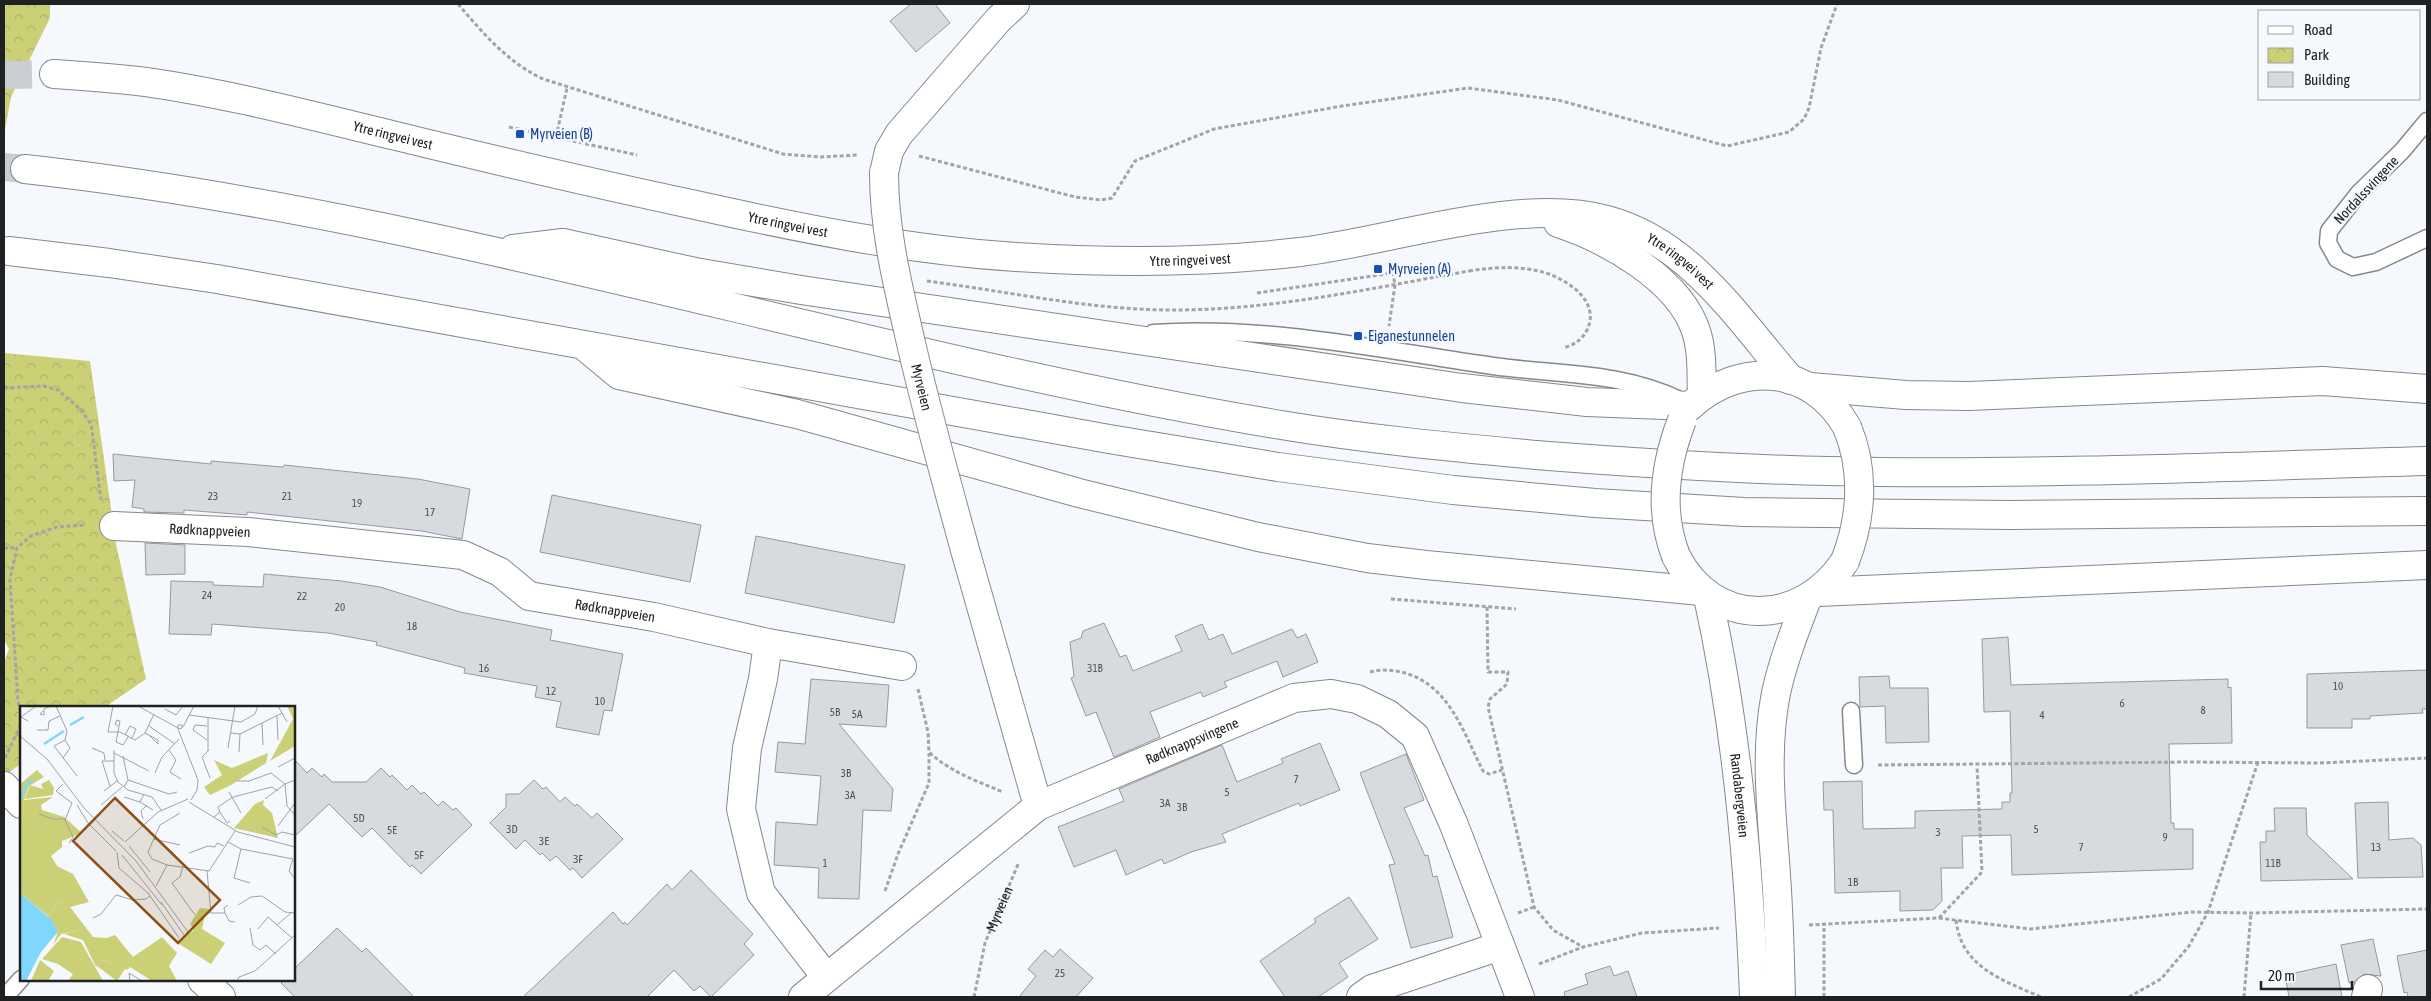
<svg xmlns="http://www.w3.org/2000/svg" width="2431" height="1001" viewBox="0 0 2431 1001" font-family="'Asap Condensed',sans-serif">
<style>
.park{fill:url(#park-crowns)}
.building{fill:#d7dade;stroke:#96999d}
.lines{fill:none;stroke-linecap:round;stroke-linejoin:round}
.primary-tunnel{stroke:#cacdd1;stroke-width:28;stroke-dasharray:28 14;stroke-linecap:butt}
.motorway-tunnel{stroke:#cacdd1;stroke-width:28;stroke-dasharray:28 14;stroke-linecap:butt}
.service-casing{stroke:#85888c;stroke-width:19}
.minor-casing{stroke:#85888c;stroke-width:30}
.secondary-casing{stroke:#85888c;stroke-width:30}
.primary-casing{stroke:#85888c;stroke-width:30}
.trunk-casing{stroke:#85888c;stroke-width:30}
.motorway-casing{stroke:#85888c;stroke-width:30}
.path{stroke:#a2a4a7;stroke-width:3;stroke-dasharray:4 2.5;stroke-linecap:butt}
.service{stroke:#fff;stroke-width:16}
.minor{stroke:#fff;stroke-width:28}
.secondary{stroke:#fff;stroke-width:28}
.primary{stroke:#fff;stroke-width:28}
.trunk{stroke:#fff;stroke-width:28}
.motorway{stroke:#fff;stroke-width:28}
.minor-bridge-casing{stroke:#85888c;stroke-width:30;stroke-linecap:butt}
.primary-bridge-casing{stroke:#85888c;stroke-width:30;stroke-linecap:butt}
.path-bridge{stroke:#a2a4a7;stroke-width:3;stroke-dasharray:4 2.5;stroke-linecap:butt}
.minor-bridge{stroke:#fff;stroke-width:28}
.primary-bridge{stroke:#fff;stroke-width:28}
.transit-dot{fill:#1a4fb4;stroke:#f5f8fc;stroke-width:2}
.labels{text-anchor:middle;stroke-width:4.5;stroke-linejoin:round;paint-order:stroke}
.number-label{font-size:11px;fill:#4e4f52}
.transit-label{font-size:14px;fill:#164399;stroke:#f5f8fc;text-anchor:start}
.street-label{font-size:14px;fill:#202123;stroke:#f5f8fc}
.inset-river{fill:none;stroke:#81d6fd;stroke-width:2.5}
.inset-road{fill:none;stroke:#a0a2a5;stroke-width:1}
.view{fill:#8e5113;fill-opacity:0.15;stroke:#8e5113;stroke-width:2.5}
.inset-edge{fill:none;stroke:#202123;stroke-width:2.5}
</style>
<defs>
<pattern id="park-crowns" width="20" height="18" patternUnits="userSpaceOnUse" patternTransform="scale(1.25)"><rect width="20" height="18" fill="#cbd076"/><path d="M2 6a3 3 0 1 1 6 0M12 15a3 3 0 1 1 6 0" fill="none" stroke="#aeb266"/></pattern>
</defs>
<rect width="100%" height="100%" fill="#f5f8fc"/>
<path class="park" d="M4,4h46v14l-39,79 -7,38z
M4,353l86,8 26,183 30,135 -41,28h-84v57l-15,10 -2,-2v-109l5,-14 -5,-9z"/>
<path class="building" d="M911,4h24l15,19 -34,29 -26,-31z
M113,454l98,10v-3l72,6 1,-2 134,14 52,10 -8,50 -40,-8 -175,-19v3l-63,-5v3l-40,-1v-3l-12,-2 3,-27 -21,1z
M552,495l149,30 -11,57 -150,-30z
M756,536l149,29 -11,58 -149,-30z
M145,543l40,2v29l-39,1z
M264,574l78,7 38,6 80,25 92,18 -2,10 73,14 -11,57 -8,-1 -5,25 -43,-8 5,-25 -26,-5 2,-11 -73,-13 1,-5 -89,-23 1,-3 -49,-9 -116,-9 -1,11 -42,-1 2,-53 42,1v3l50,2z
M1104,623l16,34 6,-2 7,16 49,-20 -7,-15 27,-12 7,16 14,-6 9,20 60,-25 5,9 9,-4 12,28 -35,15 -6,-16 -53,21 3,5 -24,10 -2,-5 -51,20 10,25 -46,20 -18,-45 -10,4 -15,-38 3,-1 -4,-35 11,-4 2,-7z
M2008,637l3,48 217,-6v9l3,-1 1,56 -63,1 2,79h3v6h19v40l-181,6 -1,-40 -49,1 1,32h-22l1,33 -9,9 -33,1v-20l-65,2 -2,-83h-9l-1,-28 39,-1 1,48 52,-1v-17l87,-2v-7h8v-9h2l-2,-82 -26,1 -2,-73z
M2427,670v39h-5l1,4 -53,3v3h-18v9h-45v-54z
M1889,676l1,12h38l1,54 -43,1 -1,-37 -25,1 -1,-30z
M811,679l78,6 -3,42 -47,-3 54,65 -2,22 -28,-1 -4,89 -41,-1 1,-30 -45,-3 2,-43 41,3 4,-49 -46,-4 3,-30 27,2z
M1320,743l20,47 -40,16 -1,-3 -77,31 4,8 -35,10 -27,12 -2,-5 -36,16 -10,-25 -42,17 -16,-40 66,-26 -5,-12 103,-44 15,37 46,-19 -2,-4z
M1406,754l18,46 -20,8 21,48 3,-1 5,22 4,-1 16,61 -42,11 -22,-83 6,-1 -35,-91z
M294,759l13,14 5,-5 10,9 2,-3 8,8h34l15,-14 9,9 2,-2 15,15 5,-5 9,9 3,-2 14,14 5,-5 10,9 3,-2 16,17 -51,49 -9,-9 -2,2 -38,-39 -10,9 -33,-33 -35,33z
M534,780l9,9 3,-2 14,15 5,-5 10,9 2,-2 15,14 5,-5 26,26 -41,39 -9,-10 -3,2 -14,-14 -6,5 -8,-8 -2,2 -15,-15 -9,9 -26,-26 16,-16v-13h13z
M2388,802l1,38 24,-2 8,7 2,32 -65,1 -3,-75z
M2274,808h32l1,27 46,44 -92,2 -1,-39h6v-11h9z
M691,870l62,64 -9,10 10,11 -43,42 -11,-11 -6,5 -20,-21 -27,27h-124l90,-85 10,12 2,-2 2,3 40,-41 5,6z
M1349,897l29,42 -39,24 9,14 -30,20h-33l-25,-36 56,-39 -2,-3z
M337,928l25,24 4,-4 48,49h-119l-14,-14 3,-3h10v-11z
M2373,939l8,37 -17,-2 -9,8 -6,1 -8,-38z
M1060,949l33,29 -17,19h-57l17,-21 -8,-7 17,-19 8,7z
M2427,950v47h-19l-1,-5 -3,1 -7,-37z
M2336,964l6,33h-53l-4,-22z
M1610,966l4,10 14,-5 9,26h-72l-1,-5 24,-8 -3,-10z"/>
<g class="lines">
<path class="primary-tunnel" d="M4,75l50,-1"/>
<path class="motorway-tunnel" d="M4,167l21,2"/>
<g class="service-casing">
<path id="service" d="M2427,121l-25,30 -43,42 -30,38 -1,12 9,16 16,8 23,-5 51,-24
M1153,333c114,-8 228,17 340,33 64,9 129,5 189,35
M1851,711l3,54
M5,997l16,-18"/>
</g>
<g class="minor-casing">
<g id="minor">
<path d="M884,173l5,-22 10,-17 99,-114 17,-16"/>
<path id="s2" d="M114,526l134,6 215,23 37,17 29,24 125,21 114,26 -5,36 -16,69 -6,61 20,84 65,84"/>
<path d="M967,557l71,249"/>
<path d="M768,643l134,23"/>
<path d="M4,786l17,18"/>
<path d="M202,980l19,17"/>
<path id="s3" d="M803,997l235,-191 256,-108 37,-4 26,5 31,15 27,22 39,89 66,172"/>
<path d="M1361,997l11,-8 128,-43"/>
<path d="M2366,997l2,-8"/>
</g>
</g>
<g class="secondary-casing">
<g id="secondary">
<path id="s4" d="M1708,597c29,131 41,266 46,400"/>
<path d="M1781,997c-1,-40 -2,-81 -5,-122 -4,-60 -12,-122 0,-182 7,-32 19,-63 31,-94"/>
</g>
</g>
<g class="primary-casing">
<g id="primary">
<path id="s5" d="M54,74c31,2 61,4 92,8 84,12 167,34 250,54 98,24 196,47 295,68 108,24 215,46 325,53 94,6 190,6 284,-5 92,-11 218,-56 307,-32 83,22 131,99 184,160"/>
<path d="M1558,223c49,16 121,56 138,108 7,21 5,43 6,65"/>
<path d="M1690,406c51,-46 122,-41 157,21"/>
<path d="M1676,556c37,73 125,72 169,5"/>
</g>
</g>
<g class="trunk-casing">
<path id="trunk" d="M1810,387l96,8 63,1 354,-15 104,8
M2011,515l416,-4
M1818,592l609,-27"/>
</g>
<g class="motorway-casing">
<path id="motorway" d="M25,169c426,47 834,186 1256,256 84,14 170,22 255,30 114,9 227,16 342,17 183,2 366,-6 549,-11
M513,249l50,-6 132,29 106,18 661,98 125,14 103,4
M9,251l100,12 108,16 892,160 169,28 175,23 142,13 149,9 267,3
M584,346l35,29 178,39 282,79 179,44 109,21 59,7 275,26"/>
</g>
<g class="path">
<path d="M458,4c25,29 49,58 85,75l240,75 37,3 39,-2"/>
<path d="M509,127l128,28"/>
<path d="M556,137l11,-49"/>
<path d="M919,156l156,41 26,3 11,-2 23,-37 79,-32 128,-23 126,-18 90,12 169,46 62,-14 15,-13 5,-11 12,-60 16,-44"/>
<path d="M1469,271c28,-4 53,-6 80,3 23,9 51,29 38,56 -5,10 -13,15 -24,18"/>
<path d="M1257,293l136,-20 2,12 -6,41"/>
<path d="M4,388l39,-2 15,4 22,19 11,15 10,76"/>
<path d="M4,548h13"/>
<path d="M1391,599l125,10"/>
<path d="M1487,607l1,65h20l-1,12 -17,15 -2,8 46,200 19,23 30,17"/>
<path d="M1370,672c10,-3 21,-2 31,0 48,11 62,60 82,99l6,3 13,-4"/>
<path d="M918,689l10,43 1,20c21,20 48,29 74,40"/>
<path d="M21,712l-3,-10 -8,-123 7,-31 14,-12 26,-9 29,-2"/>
<path d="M5,758l16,-34"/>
<path d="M1878,765l310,-3 132,1 107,-5"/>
<path d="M885,891l13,-37 31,-71v-30"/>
<path d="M1518,913l16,-6"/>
<path d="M1939,918l43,-46 -5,-106"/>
<path d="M1956,920c5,47 46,60 85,77"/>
<path d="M1809,925l129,-7 92,11 162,-17 59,1 176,-4"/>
<path d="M1539,964l44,-17 59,-14 77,-5"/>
<path id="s1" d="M974,997l11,-54 34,-81"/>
<path d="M1824,997v-73"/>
<path d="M2129,997l32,-18 28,-33 19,-34 50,-150"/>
<path d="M2244,997l7,-84"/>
</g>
<use href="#service" class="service"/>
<use href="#minor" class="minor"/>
<use href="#secondary" class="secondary"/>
<use href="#primary" class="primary"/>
<use href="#trunk" class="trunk"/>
<use href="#motorway" class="motorway"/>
<g class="minor-bridge-casing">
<g id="minor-bridge">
<path id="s6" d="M884,173c0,54 12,105 24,157 17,76 38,151 59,227"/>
</g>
</g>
<g class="primary-bridge-casing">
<path id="primary-bridge" d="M1676,556c-18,-46 -11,-92 6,-136
M1845,561c17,-43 20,-91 2,-134"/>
</g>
<path class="path-bridge" d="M927,281c84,11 169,30 253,29 98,-1 193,-22 289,-39"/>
<use href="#minor-bridge" class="minor-bridge"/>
<use href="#primary-bridge" class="primary-bridge"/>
</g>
<g class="transit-dot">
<rect x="515" y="129" width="10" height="10" rx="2.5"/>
<rect x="1373" y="264" width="10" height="10" rx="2.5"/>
<rect x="1353" y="331" width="10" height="10" rx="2.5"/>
</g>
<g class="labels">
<g class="number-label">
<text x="213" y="500">23</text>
<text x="287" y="500">21</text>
<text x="357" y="507">19</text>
<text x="430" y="516">17</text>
<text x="207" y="599">24</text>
<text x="302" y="600">22</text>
<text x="340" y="611">20</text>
<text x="412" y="630">18</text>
<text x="484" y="672">16</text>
<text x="1095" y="672">31B</text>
<text x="2338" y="690">10</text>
<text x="551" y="695">12</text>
<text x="600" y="705">10</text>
<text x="2122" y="707">6</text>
<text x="2203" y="714">8</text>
<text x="835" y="716">5B</text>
<text x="857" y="718">5A</text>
<text x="2042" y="719">4</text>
<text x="846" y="777">3B</text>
<text x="1296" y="783">7</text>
<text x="1227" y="796">5</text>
<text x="850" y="799">3A</text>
<text x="1165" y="807">3A</text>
<text x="1182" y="811">3B</text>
<text x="359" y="822">5D</text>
<text x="512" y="833">3D</text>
<text x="2036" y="833">5</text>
<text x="392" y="834">5E</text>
<text x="1938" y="836">3</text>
<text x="2165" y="841">9</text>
<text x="544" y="845">3E</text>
<text x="2081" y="851">7</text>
<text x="2376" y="851">13</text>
<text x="419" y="859">5F</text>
<text x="578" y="863">3F</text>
<text x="825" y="867">1</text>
<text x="2273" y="867">11B</text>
<text x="1853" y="886">1B</text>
<text x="1060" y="977">25</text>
</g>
<g class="transit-label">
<text x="530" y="139">Myrveien (B)</text>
<text x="1388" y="274">Myrveien (A)</text>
<text x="1368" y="341">Eiganestunnelen</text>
</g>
<g class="street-label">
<text dy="5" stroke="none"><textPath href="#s5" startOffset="345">Ytre ringvei vest</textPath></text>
<text transform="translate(2366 190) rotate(-47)" y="5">Nordalssvingene</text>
<text dy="5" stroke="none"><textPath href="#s5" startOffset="750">Ytre ringvei vest</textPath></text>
<text dy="5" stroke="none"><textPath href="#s5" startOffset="1155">Ytre ringvei vest</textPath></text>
<text dy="5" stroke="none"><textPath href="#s5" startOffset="1661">Ytre ringvei vest</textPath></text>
<text dy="5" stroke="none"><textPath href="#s6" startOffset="218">Myrveien</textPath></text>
<text dy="5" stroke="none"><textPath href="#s2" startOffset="96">Rødknappveien</textPath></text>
<text dy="5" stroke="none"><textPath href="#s2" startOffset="516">Rødknappveien</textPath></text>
<text dy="5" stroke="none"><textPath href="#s3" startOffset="470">Rødknappsvingene</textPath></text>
<text dy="5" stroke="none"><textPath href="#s4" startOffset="201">Randabergveien</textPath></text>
<text dy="5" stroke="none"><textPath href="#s1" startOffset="92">Myrveien</textPath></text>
</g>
</g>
<g transform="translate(20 706)">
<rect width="275" height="275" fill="#f5f8fc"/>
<path d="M248,47l-2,10 -35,22 -21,10 -6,-8 18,-12 -8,-15 18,8zM29,74l5,8 -1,7 -28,4 5,-14 13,4 -2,-5zM40,194l20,30 -19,4 -8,11 5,-13 -10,-16zM42,231l19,5 22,39h-35l5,-7 -15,-10 -16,-5zM20,254l14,11 -6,10h-17zM83,254l22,9 -8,12 -20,-15z" fill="#cbd076"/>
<path d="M17,64l7,7 -15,9 -5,14 29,-3 -12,8 1,5 22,7 18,16 -20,8v6l-11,9 6,10 16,8 16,28 -19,5 23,30 14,1 8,-3 18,22 29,-20 15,16 -8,13 8,15h-25l-22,-14 -3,3 -24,-10 -7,7 -13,-27 -19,-6 15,-4 -19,-30 -12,16 -28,-23v-109zM244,94l-1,5 9,8 6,25 -44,-10 21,-24z" fill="#cbd076"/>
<path d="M267,0h8v40l-25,15 23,-42zM180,202l10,1 1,4 -6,2 -3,14 23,14 -14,21 -35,-22 18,-12 -4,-6z" fill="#cbd076"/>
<path d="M0,187l32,27 6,12 -17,20 -15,29h-6z" fill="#81d6fd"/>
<path class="inset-river" d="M50,19l14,-8M24,38l20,-13M1,91l6,-13 6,-4"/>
<path class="inset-road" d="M36,0l11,25 -2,9M93,0l-5,26h12l15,8 10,-7 9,-19M118,0l40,22M258,0l9,16M145,3l11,6 7,-9M23,5l-3,3 4,1v-6l7,-3M169,9l52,7 14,-8 3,-8M257,10l1,24M8,15l-7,-4 15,-11M242,17l1,22M158,19h4v3l-4,1zM98,20l-3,-2 2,-4 3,1 -4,21 7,3 5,-8M129,20l26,18M163,21l11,-21M158,23l20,51 -1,10 -6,10M17,24h11l1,-9 11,-5M125,27l13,7v4l-8,-8M211,27l9,1 42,-21M105,29l5,-9 6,3 -4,9M0,30l27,23 37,49 52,53 52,71M187,34l-14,-10 2,-5 12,1M72,42l12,5 1,7M208,42l7,-42M94,44v23l4,9 10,8 24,7 9,13M149,44l7,10 -6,12 11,7M189,44l-7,7 8,21M188,45v-33M219,46l1,-18M94,47l35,18M103,50l5,24 -4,7M43,52l7,-10 -5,-8 -11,6 23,30M258,61l17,-9M135,67l7,-16 17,-18M108,74l41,14 8,-2M217,75h12l22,-8 14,11 2,22 8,9M43,78l-7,7 16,12 -7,17 8,17 -4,6M90,80l-8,-25h12M84,85l13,-10M209,86l12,21M104,91l16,5 4,-8M245,93l20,-15 10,-4M120,96l13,8M169,96l49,30 57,15M57,99l11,18 28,28M81,99l21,-18M200,106l7,11 3,-2M160,107l-20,12 -12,27 4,7 15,6 42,6 26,-40M19,108l14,5h13M194,111l6,-5 -2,-5 15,-10 39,-10 6,4M123,113l-2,-8 6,-6M258,120l17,-23M242,121l14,8 6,-3 13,3M92,125l12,10M133,133l27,6M105,136l33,-30 30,-13M208,136l13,7 52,10 -4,12 6,8M109,140l21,26M221,143l-7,29 16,5M97,146l2,16 29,25 31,45M169,147l19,-7 7,1 2,-4 7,3M102,149l40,50M163,160l-3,11 -8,6 23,32M187,165l4,42h14M136,180l11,-21M141,196l23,33M208,199l-4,3 1,5 4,8 6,1M218,199l13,-8 11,-1 23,16 10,1M73,212l8,-4 15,-19 17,5 13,-1 4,-3M257,219l14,-12M230,222l3,17 7,5 6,-5 10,9M238,223l10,-12 24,21M110,275l-1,-8 13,8M217,275l2,-4 16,-6 40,-36"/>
<path class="view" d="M95,92l105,102 -42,43 -105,-102z"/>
<rect width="275" height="275" class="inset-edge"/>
</g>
<rect width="2431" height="1001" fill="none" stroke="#202123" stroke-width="10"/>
<rect x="2258" y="10" width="162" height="90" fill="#f5f8fc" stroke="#a0a2a5"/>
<rect x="2268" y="26" width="25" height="8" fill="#ffffff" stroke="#a0a2a5"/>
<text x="2304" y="35" font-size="15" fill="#202123">Road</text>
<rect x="2268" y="48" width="25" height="15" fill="url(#park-crowns)" stroke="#a0a2a5"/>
<text x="2304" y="60" font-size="15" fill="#202123">Park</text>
<rect x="2268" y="72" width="25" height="15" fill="#d7dade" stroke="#a0a2a5"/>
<text x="2304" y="85" font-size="15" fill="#202123">Building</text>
<path d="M2261 981v8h91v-8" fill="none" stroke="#202123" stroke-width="2.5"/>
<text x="2268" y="981" font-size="15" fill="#202123" stroke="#f5f8fc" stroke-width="4" paint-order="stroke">20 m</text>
</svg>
